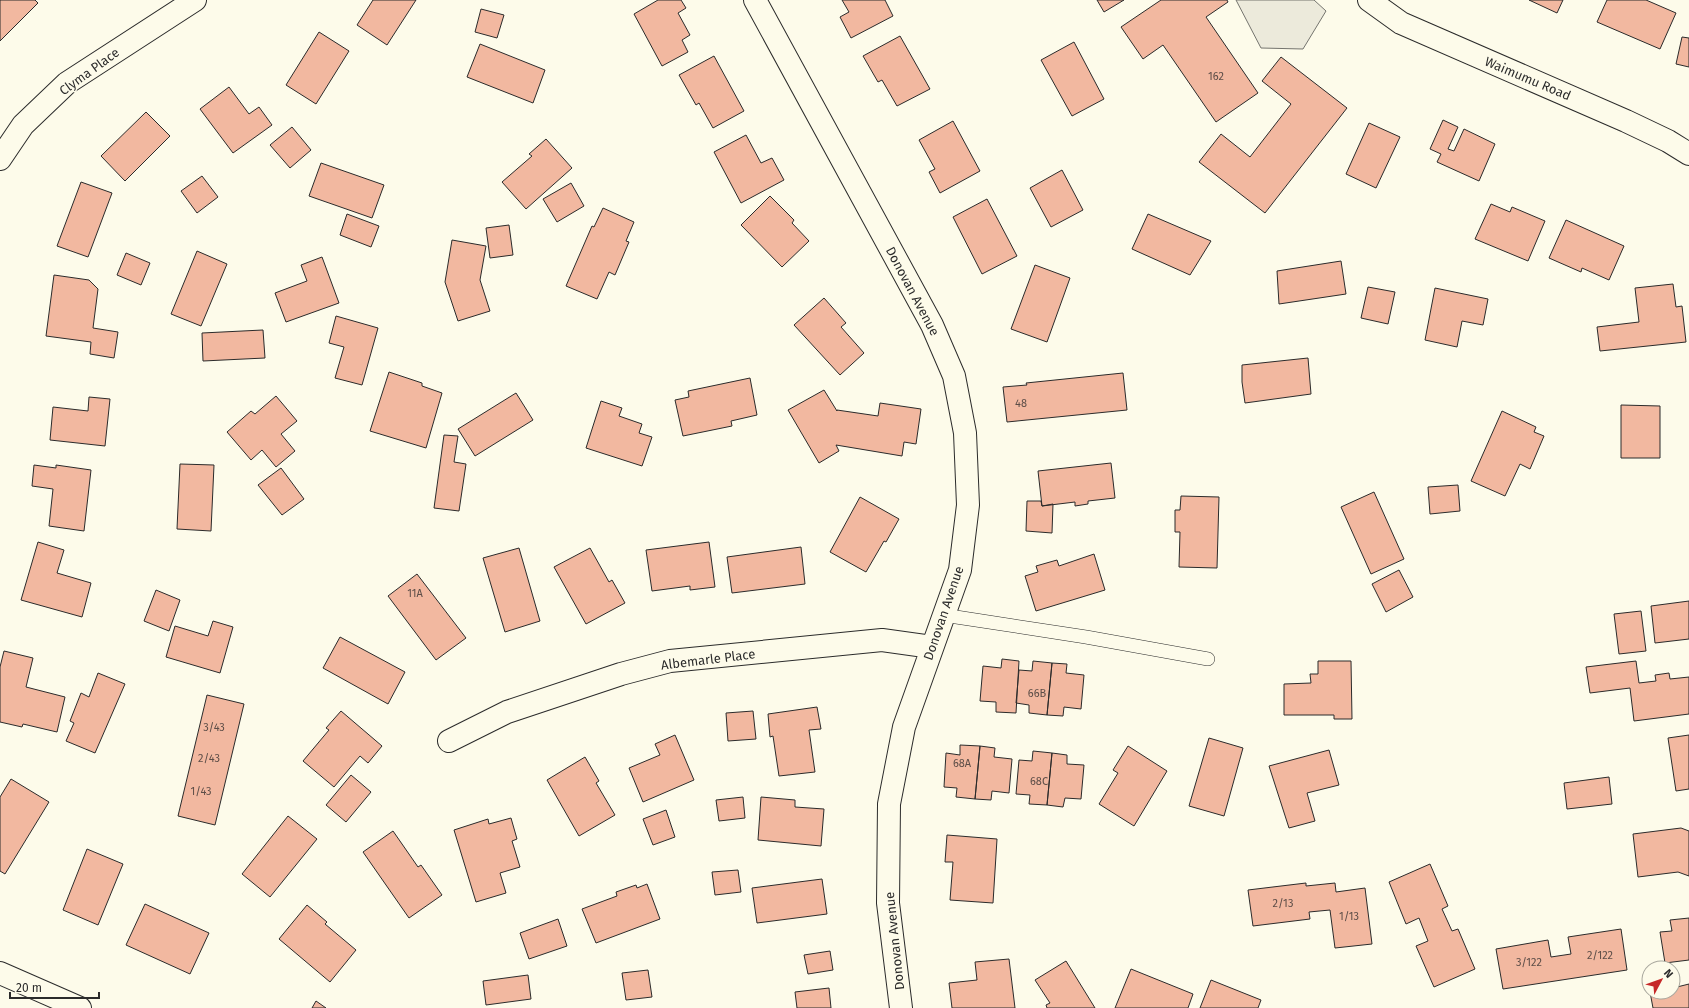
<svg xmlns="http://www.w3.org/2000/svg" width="1689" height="1008" viewBox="0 0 1689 1008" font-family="'Fira Sans',sans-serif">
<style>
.parking{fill:#eceadb;stroke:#74746e}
.building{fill:#f2b8a0;stroke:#2b2b2b}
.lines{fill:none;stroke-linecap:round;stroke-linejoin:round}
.service-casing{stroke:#2b2b2b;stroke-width:14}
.minor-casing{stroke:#2b2b2b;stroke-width:24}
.tertiary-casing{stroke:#2b2b2b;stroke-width:24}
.secondary-casing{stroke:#2b2b2b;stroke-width:24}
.service{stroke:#fdfbea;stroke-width:13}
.minor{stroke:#fdfbea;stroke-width:22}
.tertiary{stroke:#fdfbea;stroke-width:22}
.secondary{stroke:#fdfbea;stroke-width:22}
.labels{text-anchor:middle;stroke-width:3;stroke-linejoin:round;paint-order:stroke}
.number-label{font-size:11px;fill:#5d4e48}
.street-label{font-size:13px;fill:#2b2b2b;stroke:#fdfbea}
</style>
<rect width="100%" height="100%" fill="#fdfbea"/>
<path class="parking" d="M1236,0h78l12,11 -23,38 -42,-1z"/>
<path class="building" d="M0,0h35l3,3 -38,38z
M373,0h43l-29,45 -30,-20z
M658,0h23l5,8 -8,5 12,22 -8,5 6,12 -26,14 -28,-52z
M842,0h43l8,16 -42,22 -11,-21 9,-5z
M1097,0h27l-20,12z
M1161,0h66l1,2 -22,15 52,76 -42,29 -53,-77 -20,14 -22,-32z
M1529,0h34l-6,13z
M1607,0h39l30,13 -16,36 -63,-27z
M481,9l23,6 -7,23 -22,-6z
M319,32l30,19 -33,53 -30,-19z
M900,36l30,53 -33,17 -15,-26 -4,2 -15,-26z
M1682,37l7,1v29l-13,-3z
M1074,42l30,57 -32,17 -31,-56z
M480,44l65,26 -12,33 -66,-26z
M714,56l30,55 -31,17 -14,-25 -3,2 -17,-30z
M1281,57l66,51 -82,105 -66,-51 22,-28 29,23 41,-53 -29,-23z
M229,87l20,27 10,-7 13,18 -39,28 -33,-44z
M146,112l24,24 -45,45 -24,-25z
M1443,120l15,7 -10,22 6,2 10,-22 31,15 -16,37 -42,-19 4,-8 -11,-5z
M953,121l27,50 -40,22 -11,-21 6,-3 -16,-29z
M1369,123l31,14 -24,51 -30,-14z
M292,127l19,23 -21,18 -20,-23z
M746,135l15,28 11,-5 12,22 -43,23 -27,-51z
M546,139l26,29 -46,41 -24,-27 30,-26 -3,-2z
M321,163l63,22 -12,33 -63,-22z
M1062,170l21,40 -32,17 -21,-39z
M202,176l16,21 -21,16 -16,-22z
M81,182l31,11 -24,64 -31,-11z
M571,183l13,23 -27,16 -14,-23z
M770,196l24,24 -2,3 17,18 -27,26 -41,-42z
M987,199l30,57 -35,18 -29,-57z
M1491,204l19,8 2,-5 33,14 -17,40 -53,-22z
M603,208l31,14 -8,19 3,1 -14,33 -6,-3 -12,27 -31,-13 26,-60 2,1z
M347,214l32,12 -8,21 -31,-12z
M1148,214l63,27 -21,34 -58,-26z
M1566,220l58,26 -15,34 -27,-12 -1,4 -32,-14z
M509,225l4,30 -23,3 -4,-30z
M452,240l34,6 -6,34 10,31 -32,10 -13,-39z
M197,251l30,13 -26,62 -30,-12z
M126,253l24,10 -9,22 -24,-10z
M322,257l17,46 -53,19 -11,-29 32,-12 -6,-16z
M1341,261l5,33 -67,10 -2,-33z
M1035,265l35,13 -23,64 -36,-13z
M54,275l35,5 9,9 -5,39 25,4 -4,26 -24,-4 1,-12 -45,-6z
M1673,284l3,23 6,-1 4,36 -86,9 -3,-24 42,-5 -4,-34z
M1368,287l27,5 -7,32 -27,-6z
M1435,288l53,11 -5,26 -21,-4 -5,26 -32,-7z
M824,298l22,25 -5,4 23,26 -24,22 -46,-50z
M336,316l42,12 -16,57 -27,-7 9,-31 -15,-4z
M263,330l2,28 -62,3 -1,-28z
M1308,358l3,36 -66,9 -3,-21v-17z
M389,372l33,11v3l20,7 -16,55 -56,-17z
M1123,373l4,37 -120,12 -4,-35 24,-2 -1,-2z
M750,378l7,37 -26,6 1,5 -49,10 -8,-36 14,-3 -1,-6z
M824,390l13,21v-1l41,6 2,-13 41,6 -5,35 -12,-2 -2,14 -66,-11 3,6 -20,12 -31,-53z
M516,393l17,27 -58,36 -17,-27z
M276,396l21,25 -16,13 14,17 -19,16 -14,-17 -11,10 -24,-28 24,-21 4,3z
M89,397l21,2 -5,47 -55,-6 3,-33 35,4z
M601,401l21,7 -3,8 23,8 -3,9 13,4 -10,29 -56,-18z
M1621,405l39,1v52h-39z
M1502,411l34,16 -2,5 10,4 -14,33 -10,-5 -15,32 -34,-15z
M444,435l14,1 -4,26 12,2 -7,47 -25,-3z
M1111,463l4,35 -27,3v3l-13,2v-4l-33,4 -4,-35z
M180,464l34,1 -3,66 -34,-2z
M34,465l22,3v-3l35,5 -7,61 -35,-5 4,-37 -21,-3z
M281,468l23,31 -22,16 -24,-30z
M1458,485l2,26 -30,3 -2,-27z
M1374,492l30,67 -33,15 -30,-67z
M1181,496l38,1 -2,71 -38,-1 1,-35h-5v-22h5z
M860,497l39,22 -13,23 -2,-1 -18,31 -36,-20z
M1027,501h14l1,5 11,-2 -1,29 -26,-2z
M38,542l26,8 -7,23 34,10 -9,34 -61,-17z
M709,542l6,45 -25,3v-4l-38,5 -6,-41z
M801,547l4,37 -73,9 -5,-36z
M519,548l21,73 -35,11 -22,-74z
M590,548l19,34 3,-2 13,23 -39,21 -32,-57z
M1094,554l11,36 -69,21 -11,-35 13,-4 -2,-6 21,-6 2,6z
M1399,570l14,27 -27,15 -14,-28z
M417,574l49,64 -30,22 -48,-64z
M156,590l24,10 -11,31 -25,-10z
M1689,601v38l-34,4 -4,-37z
M1641,611l5,40 -27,3 -5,-40z
M213,621l20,6 -13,46 -54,-16 9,-31 33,10z
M340,637l65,35 -17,32 -65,-36z
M4,651l29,7 -7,29 39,10 -8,35 -34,-8 -1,3 -22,-5v-55z
M1002,659l17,2 -3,52 -20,-1v-10l-16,-1 3,-35 18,2z
M1033,661l19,2 -5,52 -18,-2v-8l-13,-2 3,-33 13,1z
M1318,661h33l1,58h-18v-4h-50v-31l27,-1 -1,-9h8z
M1636,661l3,22 17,-2 -1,-6 14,-2 1,6 19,-2v37l-55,7 -4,-33 -40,5 -4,-26z
M1052,663l15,1 -1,9 18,2 -3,34 -17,-2 -1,9 -16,-1z
M98,673l27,11 -30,69 -29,-12 8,-18 -4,-2 11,-28 8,4z
M207,695l37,9 -29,121 -37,-9z
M817,707l4,22 -12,1 6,42 -36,4 -6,-40 -3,1 -2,-23z
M341,711l41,35 -14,17 -8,-7 -26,31 -31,-26 26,-31 -3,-2z
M753,711l3,28 -28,2 -2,-28z
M675,735l19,45 -51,22 -14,-34 31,-13 -5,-11z
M1689,735v54l-13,2 -8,-53z
M1209,738l34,10 -19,68 -35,-10z
M960,745l20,1 -5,53 -19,-2 1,-9 -13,-1 2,-34 14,2z
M980,746l15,2 -1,9 18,2 -3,34 -17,-2 -1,9 -16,-1z
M1128,746l39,25 -33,55 -35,-22 19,-31 -5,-3z
M1329,750l10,35 -32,8 8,28 -26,7 -20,-62z
M1033,751l19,2 -5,52 -18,-1 1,-9 -14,-1 3,-34 13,1z
M1052,753l15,2v9l17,1 -3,34 -16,-1 -2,9 -16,-2z
M585,757l14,24 -3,2 19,32 -36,21 -32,-56z
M351,775l20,17 -25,30 -20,-17z
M1609,777l3,27 -45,5 -3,-26z
M11,779l38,23 -44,72 -5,-3v-74z
M743,797l2,21 -26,3 -3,-21z
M761,797l34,3v7l29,2 -3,37 -63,-6z
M666,810l9,27 -22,8 -10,-26z
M288,816l29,23 -47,58 -28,-23z
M511,818l6,21 -5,2 8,26 -20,6 6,20 -30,9 -22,-72 34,-11 1,5z
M1681,828l8,3v45l-11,-4 -40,5 -5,-43z
M393,831l25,36 3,-2 21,30 -33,23 -46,-66z
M947,835l50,4 -4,64 -43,-3 3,-38h-8z
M87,849l36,15 -25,61 -35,-15z
M1430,864l18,42 -6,3 10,22 6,-2 17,40 -41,18 -18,-41 12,-5 -9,-23 -13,6 -17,-42z
M738,870l3,22 -26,3 -3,-23z
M822,879l5,35 -70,9 -5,-35z
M1306,883v3l29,-3 1,9 29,-4 7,56 -37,4 -5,-38 -21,2 1,7 -57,7 -5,-36z
M647,884l13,35 -64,24 -14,-34 35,-13 -1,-4 20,-7 1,3z
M145,904l64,29 -19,41 -64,-29z
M307,905l20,17 -2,2 31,26 -26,32 -51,-43z
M1689,918v42l-24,3 -5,-31 12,-1 -2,-11z
M558,919l9,27 -38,13 -9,-26z
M1621,929l6,41 -124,19 -7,-40 52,-9 3,17 20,-3 -3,-17z
M830,951l3,19 -25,4 -4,-19z
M1009,959l6,49h-63l-3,-25 28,-3 -2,-18z
M1066,961l29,47h-48l-1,-3 4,-2 -15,-23z
M1131,969l62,25 -5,14h-73z
M648,970l4,27 -26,3 -4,-27z
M528,975l3,24 -45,6 -3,-24z
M1211,980l50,20 -3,8h-58z
M1689,984v24h-36l-3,-16h23v-4z
M829,988l2,20h-34l-2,-16z
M316,1001l10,7h-14z"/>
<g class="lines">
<g class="service-casing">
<path id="service" d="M943,615l143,22 122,22"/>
</g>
<g class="minor-casing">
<path id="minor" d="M755,0l177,325 22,51 11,57 3,72 -8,65 -56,157 -15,77 -1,99 13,105
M0,159l23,-34 44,-42 128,-83
M449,741l58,-29 114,-38 49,-13 212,-21 50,7"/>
</g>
<g class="tertiary-casing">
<path id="tertiary" d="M0,973l80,35"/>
</g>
<g class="secondary-casing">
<path id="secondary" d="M1369,0l32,23 225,98 42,20 21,13"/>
</g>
<use href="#service" class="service"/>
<use href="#minor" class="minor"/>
<use href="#tertiary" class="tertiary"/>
<use href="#secondary" class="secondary"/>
</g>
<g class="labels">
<g class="number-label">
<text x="1216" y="80">162</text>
<text x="1021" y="407">48</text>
<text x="415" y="597">11A</text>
<text x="1037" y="697">66B</text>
<text x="214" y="731">3/43</text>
<text x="209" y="762">2/43</text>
<text x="962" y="767">68A</text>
<text x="1039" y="785">68C</text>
<text x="201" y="795">1/43</text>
<text x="1283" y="907">2/13</text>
<text x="1349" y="920">1/13</text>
<text x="1600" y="959">2/122</text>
<text x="1529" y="966">3/122</text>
</g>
<g class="street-label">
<text transform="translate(89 71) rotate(-36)" y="5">Clyma Place</text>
<text transform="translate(1528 78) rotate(23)" y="5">Waimumu Road</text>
<text transform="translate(913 291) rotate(62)" y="5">Donovan Avenue</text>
<text transform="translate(943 613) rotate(-71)" y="5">Donovan Avenue</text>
<text transform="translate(708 659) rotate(-7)" y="5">Albemarle Place</text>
<text transform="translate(894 941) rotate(-96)" y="5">Donovan Avenue</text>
</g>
</g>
<g transform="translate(1661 980) rotate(49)"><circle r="19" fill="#fdfbea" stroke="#a9a89e"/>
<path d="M0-3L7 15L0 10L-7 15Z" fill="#c62828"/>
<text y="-6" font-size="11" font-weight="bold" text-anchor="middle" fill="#2b2b2b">N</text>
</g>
<path d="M10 992v6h89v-6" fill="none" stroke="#2b2b2b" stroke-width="2"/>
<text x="16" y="992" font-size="12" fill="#2b2b2b" stroke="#fdfbea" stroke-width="3" paint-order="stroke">20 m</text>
</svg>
